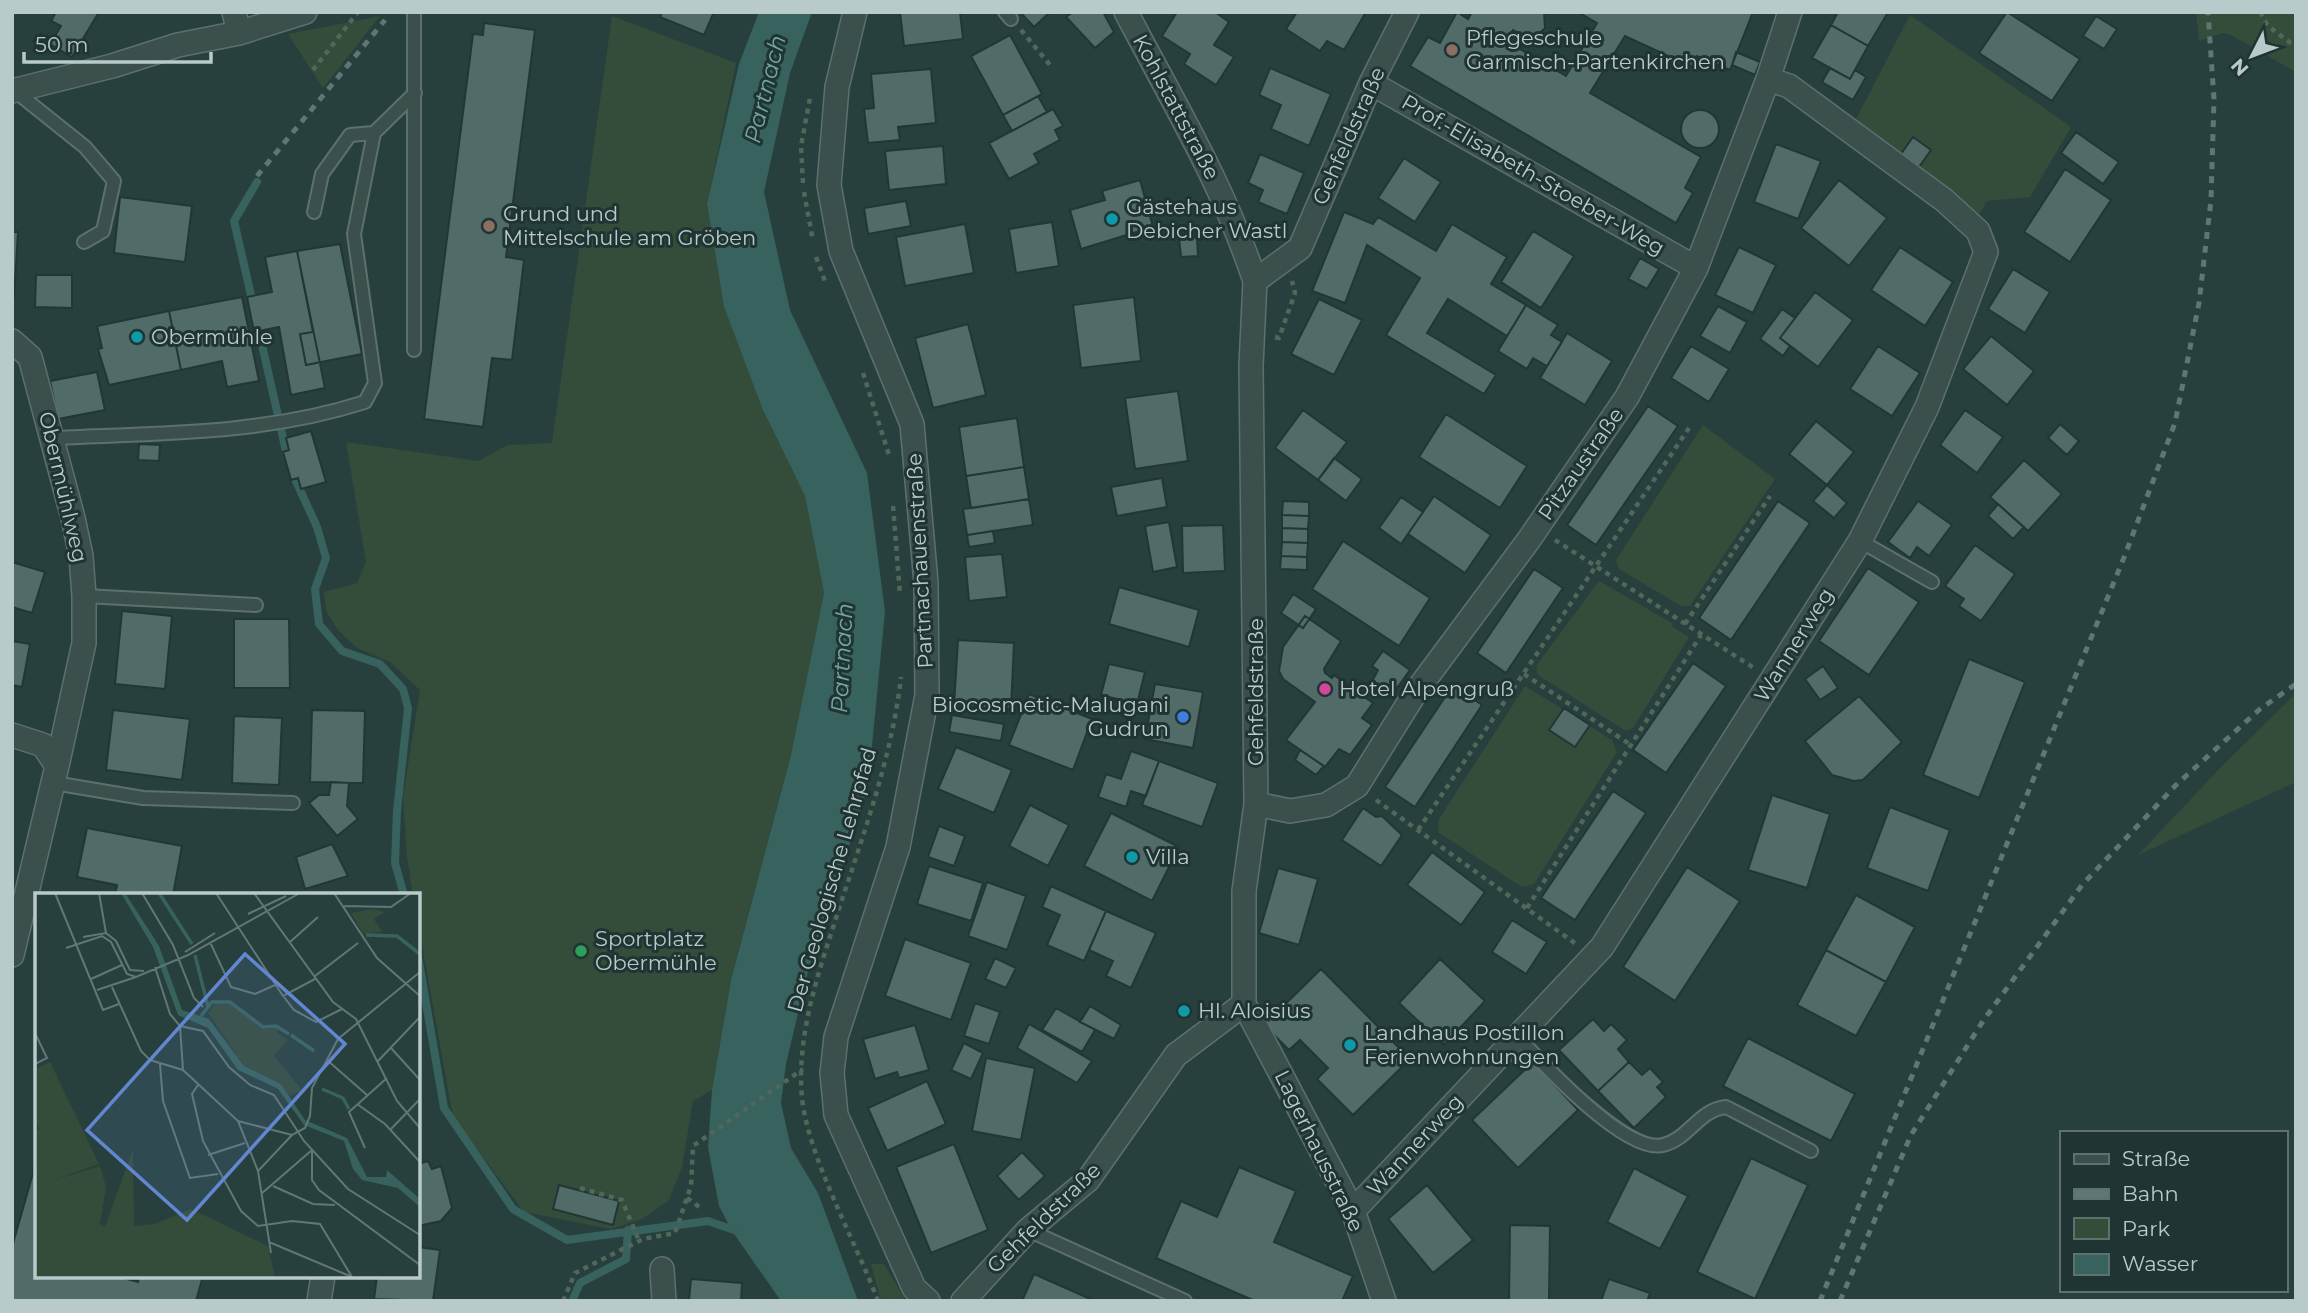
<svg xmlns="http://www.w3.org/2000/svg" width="2308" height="1313" viewBox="0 0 2308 1313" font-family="Montserrat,sans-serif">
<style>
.green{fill:#344c3a}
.water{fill:#38625d}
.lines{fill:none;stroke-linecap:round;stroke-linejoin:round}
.stream{stroke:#38625d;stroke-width:8}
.building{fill:#506b68;stroke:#223735;stroke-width:2}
.lane-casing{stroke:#5c706e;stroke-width:16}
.street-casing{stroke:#5c706e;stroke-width:26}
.path{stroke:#50675a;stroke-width:4.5;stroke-dasharray:5 5;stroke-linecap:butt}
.lane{stroke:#3b504d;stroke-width:12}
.street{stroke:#3b504d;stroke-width:23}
.rail{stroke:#5e7774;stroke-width:5;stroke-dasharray:7 7;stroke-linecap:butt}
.education-dot{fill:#8d6e63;stroke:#203533;stroke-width:2.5}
.culture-dot{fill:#0f9aa8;stroke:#203533;stroke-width:2.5}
.hotel-dot{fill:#d1479c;stroke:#203533;stroke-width:2.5}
.shop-dot{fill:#3f7fe0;stroke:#203533;stroke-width:2.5}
.leisure-dot{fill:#2e9e5b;stroke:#203533;stroke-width:2.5}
.labels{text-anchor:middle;stroke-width:6;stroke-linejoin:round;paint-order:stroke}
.poi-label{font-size:21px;fill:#b8cac9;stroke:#203533;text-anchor:start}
.street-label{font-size:21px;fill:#b8cac9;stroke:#203533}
.water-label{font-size:23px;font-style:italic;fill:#73a8a0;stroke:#203533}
.inset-river{fill:none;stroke:#38625d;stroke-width:3.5}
.inset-road{fill:none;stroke:#617775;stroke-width:2}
.view{fill:#6386d1;fill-opacity:0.15;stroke:#6386d1;stroke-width:3.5}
.inset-edge{fill:none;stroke:#b8cac9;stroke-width:3.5}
</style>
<rect width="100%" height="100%" fill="#27403d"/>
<path class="green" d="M2196,12h100v60l-65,-37 -8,-2 -24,8z
M1910,15l161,112 -41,70 -43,4 -9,15 -124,-93z
M380,16l-57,72 -35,-54z
M612,16l124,47 -29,142 17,102 38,101 43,88 19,97 -33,162 -60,225 -19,110 -19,11 -11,66 -13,33 -25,18 -33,11 -87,-17 -71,-95 -35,-194v-28h-5l-6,-38 -4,-60 17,-107 -30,-28 -33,-14 -19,-18 -12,-19 -2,-19 33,-9 9,-21 -20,-120 132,19 30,-16 44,-2z
M1703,425l72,54 -85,127h-9l-62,-37 -3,-9z
M1599,581l73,42 1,4 16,10 -56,91 -7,3 -88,-56 -2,-9z
M1525,686l87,54 5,12 -83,132 -12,3 -84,-55 1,-13z
M2296,693v89l-158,73 85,-90z
M871,1264h13l22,37h-25z"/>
<path class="water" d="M759,12h53l-22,61 -26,119 26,118 77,163 18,139 -17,175 -61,188 -21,89 -5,39 10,45 27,45 40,108h-77l-49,-70 -13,-25 -11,-59 4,-57 19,-110 60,-225 33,-162 -19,-97 -43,-88 -38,-101 -17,-103 32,-140z"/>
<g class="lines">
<path class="stream" d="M253,304l-19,-83 23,-39
M257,323l29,128
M295,479l22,48 9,31 -11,31 4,35 23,27 38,13 23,25 5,19 -11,103 -2,52 9,32
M418,956l26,152 69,101 54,31 141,-19 32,11
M572,1301l8,-18 46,-24 2,-29"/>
</g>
<path class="building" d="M56,12h43l-27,45 -22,-13 11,-18 -10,-5z
M662,12h52l-10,23 -44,-18z
M900,12h60l3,27 -59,7z
M1020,12h30l-16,15z
M1073,12h30l11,20 -19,16 -29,-31z
M1177,12h38l14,10 -15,23 20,12 -18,28 -32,-21 6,-10 -28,-18z
M1297,12h69l-22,38 -17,-9 -7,10 -34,-22z
M1457,12l11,7 4,-7h72l1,16 -6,6 -12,3 -14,-7 -7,11 60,35 31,-53 -19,-11h175l-23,58 -33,-14 -5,11 -67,-31 -35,57 111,64 -16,31 8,5 -17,30 -266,-157 18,-29 12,6z
M1838,12h47l2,2 -19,32 -37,-21z
M2007,12l73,47 -28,42 -73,-48z
M2096,16l21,13 -13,20 -21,-13z
M484,23l51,7 -29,227 18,3 -12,100 -20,-2 -9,69 -59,-8 49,-385 10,1z
M1831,25l37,21 -18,33 -38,-21z
M1010,35l32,59 -39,21 -32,-59z
M1736,52l24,10 -5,13 -23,-10z
M1270,68l61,26 -22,52 -38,-17 10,-24 -22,-10z
M1830,68l20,11 5,-9 11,7 -13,23 -31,-18z
M931,69l5,54 -38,4 2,13 -32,3 -4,-34 10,-1 -3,-34z
M1038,96l9,16 -35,19 -9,-16z
M1053,109l10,17 -8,4 5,10 -26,14 5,9 -30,16 -20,-36z
M1681 129a19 19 0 1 1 38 0a19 19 0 1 1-38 0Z
M2076,132l43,30 -16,22 -42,-31z
M1913,137l18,13 -12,17 -18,-13z
M1776,144l45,17 -23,58 -44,-17z
M943,146l3,38 -57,6 -4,-39z
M1260,154l44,19 -17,41 -29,-12 5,-12 -15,-7z
M1404,158l37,24 -26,40 -37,-24z
M2065,169l46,31 -41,62 -46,-30z
M1140,180l13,47 -72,22 -11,-39 35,-10 -3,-9z
M1839,180l48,38 -38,48 -48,-38z
M120,197l72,9 -7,56 -71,-9z
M906,201l5,25 -43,8 -4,-26z
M1344,212l29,12 5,-7 58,34 16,-27 55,33 -16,27 35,21 -19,31 -59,-37 -21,34 69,42 -12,19 -98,-59 34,-57 -53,-33 -22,58 -33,-12z
M1052,222l7,44 -43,7 -7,-44z
M965,224l9,49 -69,13 -9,-49z
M1533,231l41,25 -33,52 -40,-26z
M12,232h6l-4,66h-2z
M1197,237l1,19 -17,1 -2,-19z
M340,244l22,110 -56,11 -6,-31 13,-2 -16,-81z
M1739,247l37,18 -23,48 -38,-18z
M1900,247l53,35 -28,44 -54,-36z
M297,251l28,137 -34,7 -12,-68 -25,5 -7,-35 25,-5 -7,-35z
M1640,258l19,11 -12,20 -19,-10z
M2013,269l37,23 -25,41 -37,-24z
M36,275h36v33l-37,-1z
M1815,292l38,28 -35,47 -38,-29z
M242,297l17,84 -32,6 -5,-26 -41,9 -12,-59z
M1134,297l7,64 -60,7 -8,-63z
M1319,299l43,21 -28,55 -43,-21z
M1526,305l32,20 -7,10 11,7 -15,24 -14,-8 -6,11 -29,-18z
M1718,306l29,16 -17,31 -30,-17z
M1782,309l13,9 -15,20 10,8 -7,10 -23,-17z
M169,311l12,59 -72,15 -11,-36 4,-1 -5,-22z
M968,324l18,71 -53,13 -18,-70z
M1567,333l45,28 -27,44 -45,-27z
M1991,336l43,35 -27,34 -44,-36z
M1691,346l38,23 -20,33 -38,-24z
M1878,346l42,27 -28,43 -42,-27z
M97,372l8,38 -47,9 -8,-38z
M1178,391l10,70 -53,8 -10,-71z
M1648,406l30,20 -82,119 -29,-20z
M1303,410l44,32 -29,38 -43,-32z
M1965,410l38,27 -26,36 -37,-28z
M1446,414l81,52 -27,42 -81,-51z
M1017,418l7,49 -58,9 -7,-49z
M1816,421l38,31 -27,33 -38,-31z
M2060,424l19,17 -12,14 -19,-17z
M311,431l15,51 -25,7 -3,-11 -7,2 -8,-28 6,-2 -3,-12z
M139,444l21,1 -1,16 -21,-1z
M1334,458l28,21 -16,22 -28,-21z
M2024,460l38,34 -34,37 -38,-34z
M1024,467l5,32 -58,9 -5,-32z
M1162,478l5,29 -50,9 -6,-29z
M1827,485l20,18 -13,15 -21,-17z
M1434,496l57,39 -26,38 -57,-39z
M1401,497l22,15 -22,32 -22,-16z
M1029,499l4,26 -66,10 -4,-26z
M1283,501l26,1v14l-27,-1z
M1778,501l32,22 -79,117 -32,-22z
M1918,501l34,24 -23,31 -12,-9 -7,11 -22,-16z
M1998,504l26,23 -11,12 -25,-23z
M1282,515l27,1 -1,13 -26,-1z
M1169,522l8,45 -24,5 -8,-46z
M1223,525l2,46 -42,2 -1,-47z
M1282,528l26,1v14l-26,-1z
M993,531l2,12 -26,4 -2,-12z
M1343,541l87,57 -31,48 -87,-57z
M1282,542l26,1 -1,14 -26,-1z
M1975,545l40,29 -34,47 -22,-15 5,-7 -19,-13z
M1002,554l5,43 -38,4 -4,-44z
M1281,556l26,1v13l-27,-1z
M12,562l33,10 -13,41 -20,-6z
M1868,568l51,34 -50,73 -50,-34z
M1534,569l29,19 -57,85 -29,-20z
M1119,587l80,23 -10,37 -80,-23z
M1293,594l23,15 -13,19 -22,-15z
M122,611l50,5 -7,73 -50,-5z
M1305,616l36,25 -17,28 1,4 7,5 2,-3 39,28 -11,15 10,7 -22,30 -11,-6 -14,18 -39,-27 29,-38 -32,-23 -4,-8 4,-24z
M234,619h55l1,69h-56z
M958,640l56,3 -3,66 -57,-3z
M12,641l18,3 -8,43 -10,-2z
M1383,651l27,19 -18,25 -20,-14 6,-11 -6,-4z
M1969,659l56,23 -46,116 -56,-23z
M1693,663l33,23 -60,87 -33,-23z
M1109,664l36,8 -8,32 -36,-9z
M1823,666l15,22 -18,12 -15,-21z
M1155,684l48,8 -10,56 -48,-9z
M1453,685l29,20 -67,102 -30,-20z
M1029,694l63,25 -19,51 -64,-25z
M1859,696l43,46 -39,38 -9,1 -22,-6 -27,-34z
M1564,708l26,17 -15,22 -26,-17z
M113,710l77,9 -8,61 -76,-10z
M312,710l53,1 -2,72 -53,-1z
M952,715l52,9 -3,17 -52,-9z
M234,716l48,2 -3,67 -47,-2z
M956,747l56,23 -18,43 -56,-24z
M1300,750l24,16 -8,9 -21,-15z
M1131,751l28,10 -13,35 -15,-5 -5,16 -28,-10 8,-23 15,5z
M1159,761l59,22 -16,44 -60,-22z
M331,782l18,1 -2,23 11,13 -21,17 -28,-33 10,-8h10z
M1613,791l33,22 -71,107 -34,-22z
M1772,795l58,19 -23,74 -59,-18z
M1030,805l39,20 -21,41 -39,-20z
M1890,807l60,23 -22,61 -61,-23z
M1363,808l13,9 6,-1 20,19 -21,31 -39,-26z
M1111,813l68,34 -27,54 -68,-35z
M939,826l26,10 -11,30 -26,-9z
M87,828l95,18 -9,49h-58l2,-10 -40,-8z
M332,844l16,32 -43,13 -9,-32z
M1432,852l53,40 -24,33 -54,-40z
M929,866l54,17 -12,38 -54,-17z
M1687,867l53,34 -65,100 -52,-34z
M1278,868l40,11 -19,66 -40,-12z
M987,882l39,14 -19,54 -39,-14z
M1051,886l55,25 -22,50 -37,-16 13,-30 -18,-8z
M1856,895l59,32 -29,55 -60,-32z
M1106,911l50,22 -25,55 -25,-12 7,-15 -24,-11z
M1512,920l35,22 -21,32 -34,-22z
M905,939l66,24 -20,57 -66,-24z
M1826,950l60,32 -30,54 -59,-31z
M995,958l21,10 -10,20 -21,-9z
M1440,959l45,42 -41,44 -45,-42z
M1321,969l89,90 -57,56 -36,-36 11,-11 -28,-28 -11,10 -25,-25z
M975,1003l25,9 -11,32 -25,-8z
M1090,1006l31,19 -7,14 -34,-17z
M1056,1008l39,22 -13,22 -40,-22z
M1593,1019l11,12 7,-7 16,16 -9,9 11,13 -31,29 -39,-41z
M1029,1024l63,37 -15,22 -60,-35z
M915,1025l14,45 -30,8 -2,-6 -22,7 -12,-40z
M1748,1038l107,56 -24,47 -108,-55z
M964,1043l19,10 -12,26 -20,-9z
M986,1058l49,10 -14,72 -49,-9z
M1533,1062l45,48 -60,58 -46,-48z
M1629,1062l13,13 8,-7 13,14 -6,5 9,10 -32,31 -36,-37z
M927,1081l19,43 -59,27 -19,-43z
M954,1144l34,86 -57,23 -35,-86z
M1022,1152l23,24 -26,24 -22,-24z
M1751,1158l57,27 -53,114 -58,-27z
M37,1159v117h79l22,6 1,-6h64l-7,25h-184v-54z
M428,1161l4,8 9,-3 11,42 -11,13 -23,5v-62z
M1239,1167l57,24 -22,51 79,34 -11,25h-87l-99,-43 25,-57 36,16z
M1634,1168l54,28 -28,53 -53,-27z
M559,1185l60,16 -6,24 -60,-16z
M1427,1185l46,55 -40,33 -45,-54z
M1510,1225l40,1 -1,75h-40z
M418,1247l22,3 -7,51 -59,-2 3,-23h41z
M1034,1274l61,27h-73z
M691,1279l51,4 -1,18h-52z
M1609,1279l41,14 -3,8h-46z"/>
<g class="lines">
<g class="lane-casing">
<path id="lane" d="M1005,12l6,7
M15,91l70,56 29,34 -11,50 -19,11
M314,212l8,-38 28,-39 24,-2 41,-40
M414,350v-338
M51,438c107,-5 211,-3 314,-36l10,-19 -21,-149 20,-101
M1860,541l72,41
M84,596l172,9
M54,783l89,15 150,5
M1518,1037c24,26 108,117 145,108 26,-6 35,-35 63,-38l85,44
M1028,1230l157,71"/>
</g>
<g class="street-casing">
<path id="street" d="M234,12l5,21
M855,12l-18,75 -8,98 12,66 71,173 14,159 1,112 -29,152 -62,190 -4,36 4,42 78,173 14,13
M1126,12c47,90 97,172 129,269
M1371,83l325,185
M12,91l100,-25 66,-21 61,-12 66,-21
M12,341l18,16 43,161 8,38 3,40v47l-27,123
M12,735l31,10 14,21 -45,189
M1256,804l34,7 36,-6 31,-19 58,-93 113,-152 99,-144 69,-129 72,-189 22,-67
M1244,1004l109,207 31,90
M1353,1211l249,-264 258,-406 67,-134 59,-155 -8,-21 -34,-31 -155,-114 -21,-7
M662,1269l2,32
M319,1301l4,-25
M963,1301l65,-71 60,-50 88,-125 68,-51v-113l12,-87 -5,-438 4,-85 45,-33 71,-165 36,-71"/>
</g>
<path class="path" d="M2260,12l8,14 28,21
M1021,30l29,35
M313,70l45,-58
M803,183l-2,-37 9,-48
M804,192l9,49
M816,257l10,27
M1275,337l4,1 16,-45 -3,-12
M863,373l26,82
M893,506l7,88
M1555,540l199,128
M1685,624l85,-128
M1524,674l107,71
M1376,800l200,144
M1418,830l271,-402
M1527,908l174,-273
M580,1188l42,12 17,41
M687,1198l15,11
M563,1301l12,-28 68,-34 32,-6 16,-47 2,-40 110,-77
M878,1301c-22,-59 -70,-144 -76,-203 -6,-63 17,-127 36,-186 25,-77 54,-155 63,-235"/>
<use href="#lane" class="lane"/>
<use href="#street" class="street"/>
<path class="rail" d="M257,176l128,-156
M1820,1301l305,-746 50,-132 24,-120 12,-103 3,-101 -6,-87
M1840,1301l71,-166 72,-114 99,-136 94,-100 84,-76 36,-25"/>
</g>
<g class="education-dot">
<circle cx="1452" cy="50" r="7"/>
<circle cx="489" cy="226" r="7"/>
</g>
<g class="culture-dot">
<circle cx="1112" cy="219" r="7"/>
<circle cx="137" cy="337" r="7"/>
<circle cx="1132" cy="857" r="7"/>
<circle cx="1184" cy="1011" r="7"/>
<circle cx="1350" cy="1045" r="7"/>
</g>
<circle class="hotel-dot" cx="1325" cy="689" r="7"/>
<circle class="shop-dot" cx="1183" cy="717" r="7"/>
<circle class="leisure-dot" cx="581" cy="951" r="7"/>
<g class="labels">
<g class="poi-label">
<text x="1466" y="45">Pflegeschule<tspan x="1466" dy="24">Garmisch-Partenkirchen</tspan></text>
<text x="1126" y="214">Gästehaus<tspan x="1126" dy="24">Debicher Wastl</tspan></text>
<text x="503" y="221">Grund und<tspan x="503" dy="24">Mittelschule am Gröben</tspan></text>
<text x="151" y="344">Obermühle</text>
<text x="1339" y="696">Hotel Alpengruß</text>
<text x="1169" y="712" text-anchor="end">Biocosmetic-Malugani<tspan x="1169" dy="24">Gudrun</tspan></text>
<text x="1146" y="864">Villa</text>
<text x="595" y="946">Sportplatz<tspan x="595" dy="24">Obermühle</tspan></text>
<text x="1198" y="1018">Hl. Aloisius</text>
<text x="1364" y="1040">Landhaus Postillon<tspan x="1364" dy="24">Ferienwohnungen</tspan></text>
</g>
<g class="street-label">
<text transform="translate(1176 107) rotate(62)" y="7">Kohlstattstraße</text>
<text transform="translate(1349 136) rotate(-66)" y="7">Gehfeldstraße</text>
<text transform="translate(1533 175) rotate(30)" y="7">Prof.-Elisabeth-Stoeber-Weg</text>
<text transform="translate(1581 464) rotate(-55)" y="7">Pitzaustraße</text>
<text transform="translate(63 487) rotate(77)" y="7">Obermühlweg</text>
<text transform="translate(920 561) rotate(-93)" y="7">Partnachauenstraße</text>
<text transform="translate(1794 645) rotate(-58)" y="7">Wannerweg</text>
<text transform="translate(1256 692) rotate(-90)" y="7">Gehfeldstraße</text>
<text transform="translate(832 880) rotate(-74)" y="7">Der Geologische Lehrpfad</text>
<text transform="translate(1415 1145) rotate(-47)" y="7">Wannerweg</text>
<text transform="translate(1319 1151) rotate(64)" y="7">Lagerhausstraße</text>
<text transform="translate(1044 1218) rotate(-44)" y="7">Gehfeldstraße</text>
</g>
<g class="water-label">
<text transform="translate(765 89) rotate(-76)" y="8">Partnach</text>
<text transform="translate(842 658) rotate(-87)" y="8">Partnach</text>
</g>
</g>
<g transform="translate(35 893)">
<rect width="385" height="385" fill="#27403d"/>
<path d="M337,16l13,3 -11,7 8,13 -19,2 -12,-21zM182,108l12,1 35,27 14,-1 -1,5 11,7 -14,16 28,34 -12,6 -9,-12 -37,-18 -36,-53zM15,169l49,102 -48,17 49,-15 6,21 -6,37 5,3 28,-78 1,77 21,-2 36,-15 77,37 7,32h-240v-147l4,-2 -4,-9v-51z" fill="#344c3a"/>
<path d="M86,0h4l34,53 23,64 27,9 35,47 37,18 24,36 42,18 20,39h19l1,-7 33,29v8l-22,-19 -36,-8 -9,-11 -9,-28 -40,-16 -26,-36 -40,-19 -30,-42 -30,-13 -25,-68z" fill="#38625d"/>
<path class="inset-river" d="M124,0l33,51M331,42l31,1 23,18M160,62l13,52M166,123l11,-14h18l33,25 13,-1 13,8M256,142l23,16M287,196l21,9 6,11"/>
<path class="inset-road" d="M20,0l48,117 16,-6M64,0l7,40M107,0l31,52 21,53 9,9M181,0l67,103 32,-17M219,0l79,109 23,17 41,82 23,27M299,0l43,65 43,38M308,13l48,1 20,-14M213,21l38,-18M48,44l23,-4 10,8 14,29 14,1M175,49l21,45 24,7 20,-9M255,49l28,-25M31,55l36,-12 9,6 16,32 9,3 52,-22 112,-62M150,59l30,-19M120,74l15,47 10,12 23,5 26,36 21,18 24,10 30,46 44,48 72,46M280,83l43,-33M56,86l31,-14M77,94l29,64 9,9 33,10M62,97l39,-13M249,104l10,13 22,12 26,-13M145,133l3,44 55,51 20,50M0,140l12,25 -12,6M356,155l29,32M292,167l40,35M343,168l42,-44M125,171l3,37 27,77 28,-4M163,192l-6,9 11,47 38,70 17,15 34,-5 28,3 32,53M322,211l28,20 35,38M203,228l54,14 13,-7 5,-12 2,-28 26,-49 82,-67M356,236l29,-30M330,255l-16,-36 38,-34M277,257v30l7,10 101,75M173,262l37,-12M238,293l40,18 22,1M226,301l51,-44M234,349l83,35M236,360l-13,-82 34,-36"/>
<path class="view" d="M210,61l100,90 -158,176 -100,-90z"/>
<rect width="385" height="385" class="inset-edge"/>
</g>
<rect width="2308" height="1313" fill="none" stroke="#b8cac9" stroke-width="28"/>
<rect x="2060" y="1131" width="228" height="161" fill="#203533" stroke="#5d716f" stroke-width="2"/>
<rect x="2074" y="1154" width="35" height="10" fill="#3b504d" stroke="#5d716f" stroke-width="2"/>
<text x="2122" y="1166" font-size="21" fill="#b8cac9">Straße</text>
<rect x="2074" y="1189" width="35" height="10" fill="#5e7774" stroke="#5d716f" stroke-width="2"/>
<text x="2122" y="1201" font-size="21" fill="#b8cac9">Bahn</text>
<rect x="2074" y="1218" width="35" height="21" fill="#344c3a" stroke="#5d716f" stroke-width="2"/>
<text x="2122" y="1236" font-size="21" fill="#b8cac9">Park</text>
<rect x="2074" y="1254" width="35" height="21" fill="#38625d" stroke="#5d716f" stroke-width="2"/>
<text x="2122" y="1271" font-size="21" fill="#b8cac9">Wasser</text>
<g transform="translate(2252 56) rotate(228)" stroke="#203533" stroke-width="5" paint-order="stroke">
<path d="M0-5L12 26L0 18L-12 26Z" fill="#b8cac9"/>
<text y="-10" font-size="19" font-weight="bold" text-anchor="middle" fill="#b8cac9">N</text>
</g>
<path d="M24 52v10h187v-10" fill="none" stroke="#b8cac9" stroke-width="3.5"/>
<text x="35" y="52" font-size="21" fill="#b8cac9" stroke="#203533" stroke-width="5" paint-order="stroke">50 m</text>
</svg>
